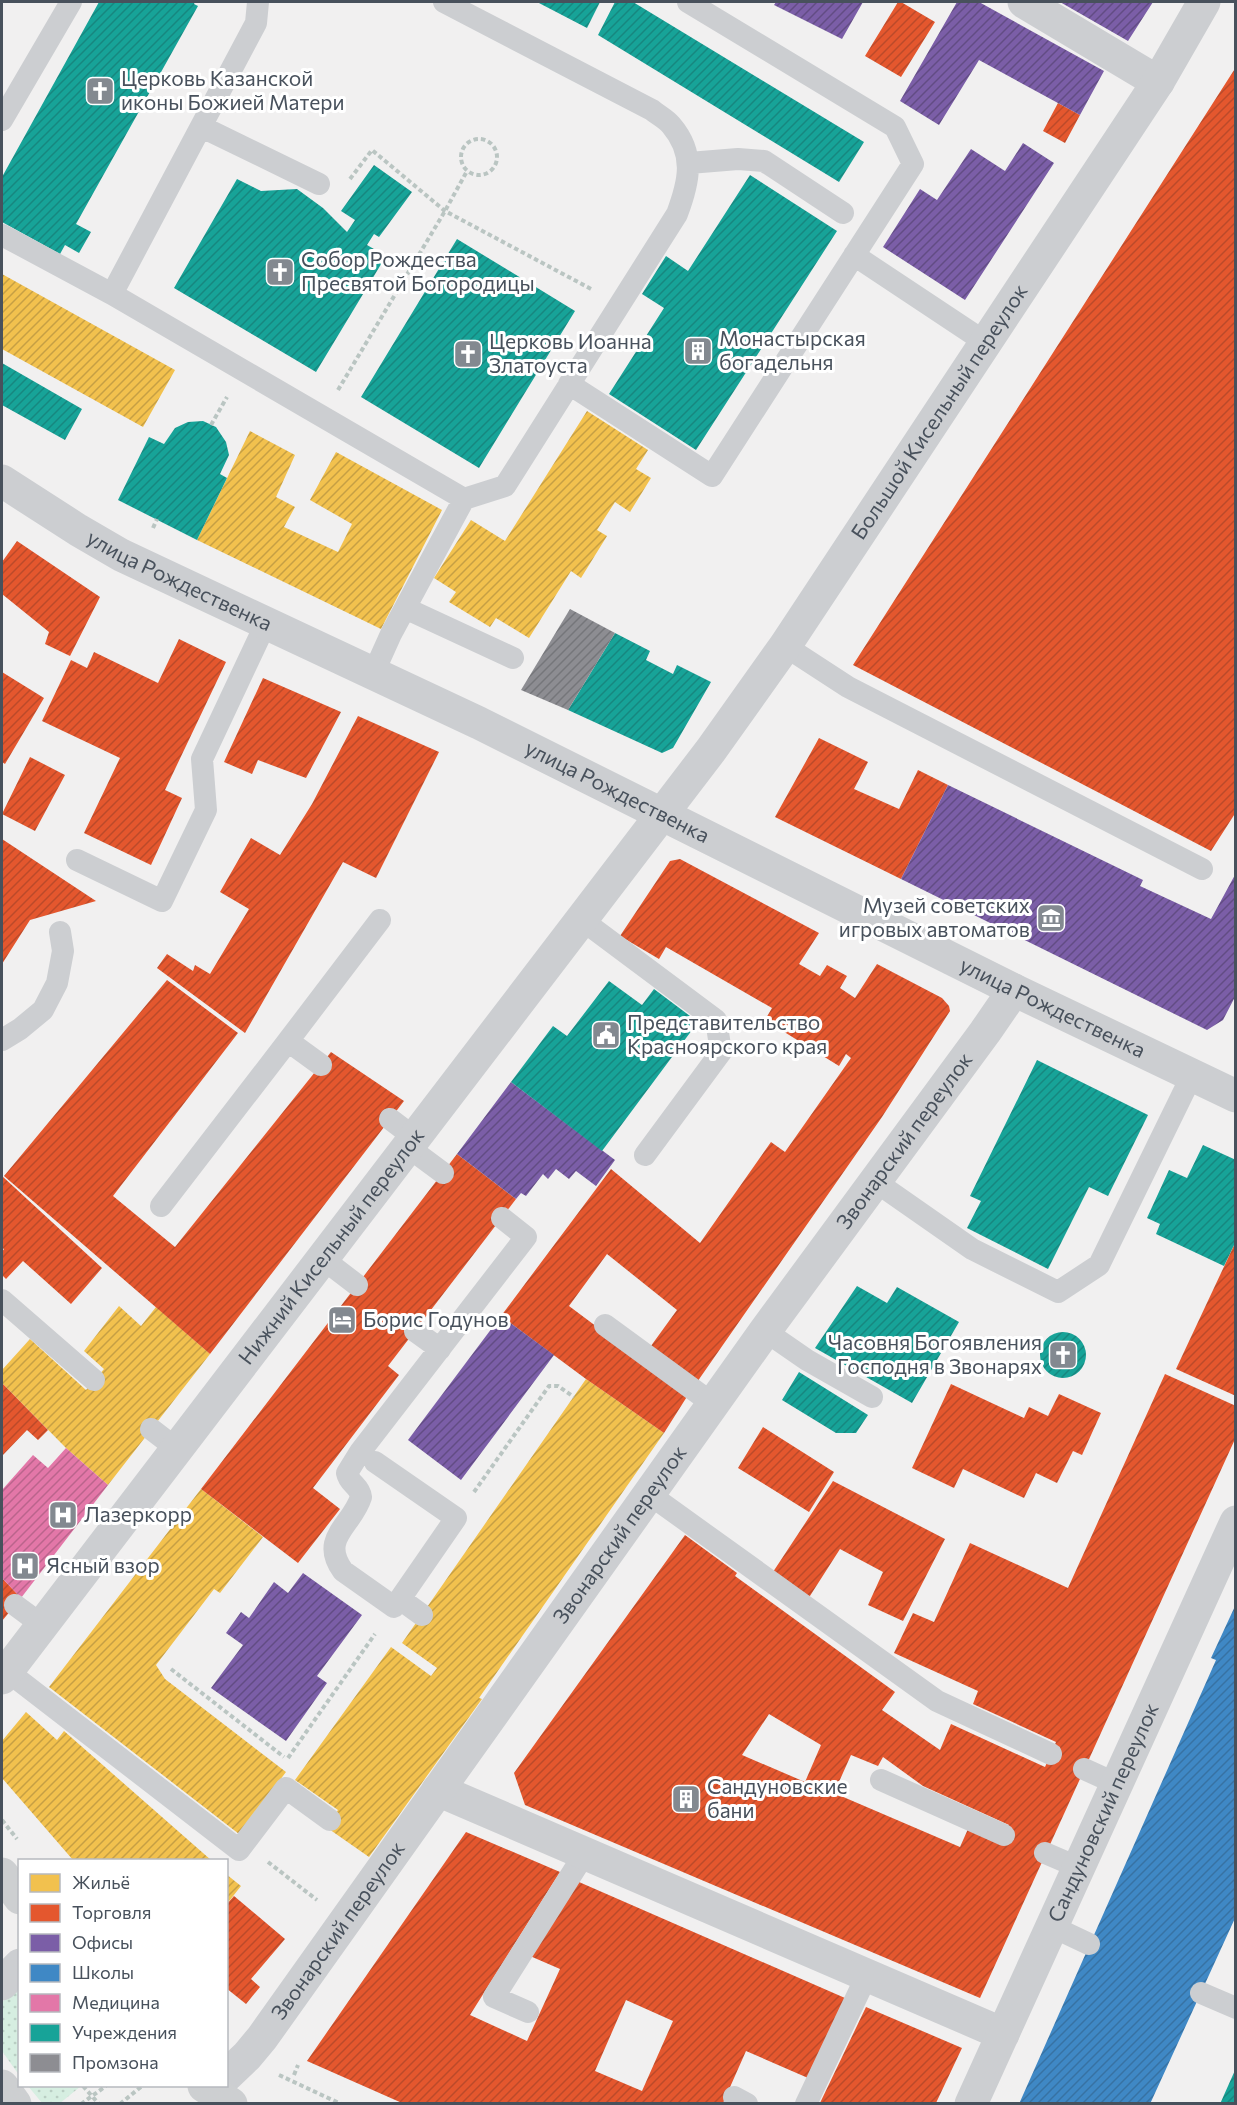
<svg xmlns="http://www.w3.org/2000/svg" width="1237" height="2105" viewBox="0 0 1237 2105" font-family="Commissioner,sans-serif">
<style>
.green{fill:url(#green-dots)}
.homes{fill:url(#homes-hatch)}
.shops{fill:url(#shops-hatch);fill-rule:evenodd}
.offices{fill:url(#offices-hatch)}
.schools{fill:url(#schools-hatch)}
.health{fill:url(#health-hatch)}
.public{fill:url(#public-hatch)}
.industry{fill:url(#industry-hatch)}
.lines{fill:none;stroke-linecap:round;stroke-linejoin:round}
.path{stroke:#bac5c2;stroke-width:4;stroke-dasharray:4.5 3;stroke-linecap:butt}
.lane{stroke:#ccced1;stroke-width:22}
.street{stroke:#ccced1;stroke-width:33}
.secondary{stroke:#cdcfd1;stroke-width:33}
.labels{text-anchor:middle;stroke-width:6;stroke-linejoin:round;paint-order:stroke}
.poi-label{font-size:21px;fill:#48515c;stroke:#fff;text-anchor:start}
.street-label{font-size:21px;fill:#48515c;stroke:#fff}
</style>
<defs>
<pattern id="green-dots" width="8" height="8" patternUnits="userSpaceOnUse" patternTransform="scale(1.5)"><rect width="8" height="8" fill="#d6eee1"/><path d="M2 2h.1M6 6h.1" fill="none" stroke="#b9cec3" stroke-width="1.8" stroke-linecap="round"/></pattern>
<pattern id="homes-hatch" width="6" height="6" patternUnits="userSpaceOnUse" patternTransform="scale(1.5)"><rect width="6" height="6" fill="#f2c14e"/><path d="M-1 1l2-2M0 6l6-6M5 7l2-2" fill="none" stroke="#c69f44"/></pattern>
<pattern id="shops-hatch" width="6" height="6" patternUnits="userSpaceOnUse" patternTransform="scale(1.5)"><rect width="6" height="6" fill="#e4572e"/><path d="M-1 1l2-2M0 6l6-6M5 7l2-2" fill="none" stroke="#bb4a2a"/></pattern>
<pattern id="offices-hatch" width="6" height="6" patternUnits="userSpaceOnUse" patternTransform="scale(1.5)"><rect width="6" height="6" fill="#7b5ea7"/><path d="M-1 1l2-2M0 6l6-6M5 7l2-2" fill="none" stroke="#624c84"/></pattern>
<pattern id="schools-hatch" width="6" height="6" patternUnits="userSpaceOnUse" patternTransform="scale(1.5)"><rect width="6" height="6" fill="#3f88c5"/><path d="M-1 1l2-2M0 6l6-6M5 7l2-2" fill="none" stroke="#3772a3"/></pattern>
<pattern id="health-hatch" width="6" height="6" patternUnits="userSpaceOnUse" patternTransform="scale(1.5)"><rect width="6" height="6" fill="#e377a8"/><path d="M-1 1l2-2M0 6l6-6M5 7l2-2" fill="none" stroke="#ba648c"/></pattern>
<pattern id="public-hatch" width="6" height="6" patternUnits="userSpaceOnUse" patternTransform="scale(1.5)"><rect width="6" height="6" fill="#17a398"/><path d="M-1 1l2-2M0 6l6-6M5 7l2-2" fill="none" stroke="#17877f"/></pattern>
<pattern id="industry-hatch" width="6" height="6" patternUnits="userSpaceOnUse" patternTransform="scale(1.5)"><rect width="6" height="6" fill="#8d8d92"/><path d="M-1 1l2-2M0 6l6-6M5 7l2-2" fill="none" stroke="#75767a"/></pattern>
</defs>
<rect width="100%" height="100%" fill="#f1f0f0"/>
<path class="green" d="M19,1987v88l-17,-24v-49z
M28,2086h53l-22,18 -17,-1z"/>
<path class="homes" d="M2,274l173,96 -32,57 -141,-78z
M587,411l61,39 -12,19 15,9 -21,34 -15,-10 -18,28 10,6 -26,42 -10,-7 -42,67 -33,-20 -6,9 -41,-25 7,-10 -22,-14 37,-58 34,21z
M250,431l45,24 -19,42 19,10 -11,20 54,25 14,-28 -42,-24 26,-48 106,58 -61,119 -184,-89z
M119,1306l22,20 15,-19 54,47 -102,131 -42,-37 -64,-65v-13l28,-31 56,51 18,-21 -20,-18z
M586,1379l78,54 -185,265 3,1 -113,158 -43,-30 12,-17 -43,-30 96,-133 40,29 6,-8 -35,-25z
M201,1489l62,48 -43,56 -6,-4 -58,76 9,14 121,93 -47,62 -190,-147z
M26,1712l31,28 7,-9 147,129h-138l-71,-82v-37z
M226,1874l15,12 -15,19z"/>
<path class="shops" d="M898,2h3l34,20 -34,55 -36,-21z
M1236,67v745l-25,39 -358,-186z
M1058,103l22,12 -15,28 -22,-12z
M17,541l83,56 -30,59 -25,-12 4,-12 -47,-38v-32z
M179,639l47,23 -61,128 17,8 -31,67 -67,-32 36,-75 -78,-37 29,-61 16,8 7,-16 64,31z
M2,672l42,26 -39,66 -3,-2z
M263,678l78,34 -35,66 -48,-18 -6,14 -28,-12z
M358,716l81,36 -63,126 -33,-16 -98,171 -88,-65 10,-14 26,17 2,-6 15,9 39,-65 -29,-17 31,-54 29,17 32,-51z
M819,738l49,24 -14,27 45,20 19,-39 30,15 -47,94 -126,-62z
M30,757l35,18 -30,56 -33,-17z
M2,839l94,62 -66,19 -28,44z
M680,859l139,74 -20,31 21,12 7,-11 20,11 -7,12 15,10 22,-34 65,34 7,8 1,5 -68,106 -187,268 -47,-35 29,-40 -70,-56 -38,52 119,89 -24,38 -78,-54 -85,-63 110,-147 89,74 71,-101 14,10 66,-94 -5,-4 -7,12 -74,-46 7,-12 -106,-61 -7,12 -39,-23 50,-75z
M167,980l71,53 -125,163 62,51 156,-195 73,49 -194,253 -206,-178z
M457,1154l59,45 -128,167 11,9 -86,113 27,21 -42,54 -97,-74z
M2,1176l100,92 -31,36 -48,-43 -17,18 -4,-4v-23l2,-3 -2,-1z
M1236,1241v155l-60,-27z
M1165,1374l71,32v31l-256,561 -455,-193 -11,-32 171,-238 52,38 -2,3 160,116 -13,18 58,40 11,-26 94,43 11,-25 -83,-38 5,-13 -84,-38 19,-40 21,9 36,-79 98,45zM769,1714l52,31 -16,37 -63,-27zM851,1755l27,11 5,-9 40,29 86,39 -41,4 -8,18 -126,-54z
M2,1383l46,47 -10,10 -11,-10 -25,26z
M951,1384l73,34 5,-11 19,9 11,-22 42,19 -19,42 -9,-4 -16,32 -21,-10 -12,25 -61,-29 -9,19 -42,-20z
M763,1427l71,45 -25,40 -71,-44z
M833,1481l112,58 -42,82 -35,-16 15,-33 -43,-23 -32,50 -37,-24z
M2,1578l19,20 -19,23z
M466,1832l94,40 -90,143 57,26 33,-72 -30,-13 49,-74 266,116 -37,80 -62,-27 -23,52h-321l-95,-42zM626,2000l47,21 -31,70 -47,-20z
M234,1896l51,43 -34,40 9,8 -14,17 -20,-16v-83z
M866,2007l96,41 -26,55h-116z"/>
<path class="offices" d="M776,2h87l-21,37 -68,-34z
M957,2h22l125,69 -24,44 -101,-55 -40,65 -39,-24z
M1060,2h93l-25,39z
M1023,143l31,20 -89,137 -82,-53 37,-58 17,11 34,-51 34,22z
M948,785l195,95 -3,6 71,33 25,-46v122l-13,25 -16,10 -306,-151z
M511,1082l104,78 -19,26 -20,-15 -7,8 -13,-10 -8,10 -5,-5 -17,22 -5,-3 -5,6 -59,-45z
M501,1316l53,39 -93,125 -53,-40z
M303,1573l59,42 -45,61 10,7 -41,58 -75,-53 32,-43 -17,-12 15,-21 8,6 25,-36 14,11z"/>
<path class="schools" d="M1236,1604v312l-86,188h-131l197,-444 -5,-2z"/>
<path class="health" d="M66,1448l42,37 -87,113 -19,-20v-88l31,-35 15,13z"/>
<path class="public" d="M99,2h96l-1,2 4,2 -122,218 15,8 -12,21 -14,-8 -5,9 -58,-32v-45z
M537,2h63l-13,26z
M615,2h18l231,140 -25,40 -241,-147z
M374,165l38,27 -33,45 -5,-3 -7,11 19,11 -70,116 -142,-84 63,-109 24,12 36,-2 26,19 24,24 8,-12 -14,-9z
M750,175l87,56 -141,219 -87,-56 55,-86 -22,-14 24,-38 22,15z
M457,239l118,72 -96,157 -118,-71z
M2,363l80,46 -17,31 -63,-35z
M203,421l13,6 10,15 3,13 -9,19 7,4 -30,62 -79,-40 31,-63 15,7 11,-16 13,-6z
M615,633l35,18 -4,9 27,14 4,-9 34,17 -38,66 -11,5 -94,-43z
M609,981l33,24 12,-16 44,33 -96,129 -91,-69 42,-56 14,10z
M1037,1060l111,55 -40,81 -19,-9 -41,82 -81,-41 14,-27 -11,-5z
M1203,1145l33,15v81l-12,25 -68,-32 4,-10 -13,-6 22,-48 18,8z
M857,1286l30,17 10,-16 62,35 -47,81 -97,-55z
M1040 1355a23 23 0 1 1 46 0a23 23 0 1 1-46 0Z
M799,1372l69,43 -12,18h-20l-54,-33z
M1236,2068v36h-16z"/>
<path class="industry" d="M570,609l45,24 -47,77 -47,-20z"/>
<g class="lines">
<path class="path" d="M461 157a18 18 0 1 1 36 0a18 18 0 1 1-36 0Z
M350,179l22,-29 73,61 148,79
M338,390l107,-179 22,-40
M211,425l16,-28
M153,528l4,-9
M474,1492l75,-106h9l16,11
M171,1669l113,88
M288,1758l87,-124
M2,1820l15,19
M268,1862l49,38
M279,2075l62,29
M294,2075l4,-10
M83,2086l16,18
M81,2104l25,-18
M120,2104l22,-18"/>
<path class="lane" d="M444,2l208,108c6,5 14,9 19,15 25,29 18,57 6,89l-172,272 -41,13
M2,120l69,-118
M202,127l117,57
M689,163l49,-4 26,2 79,52
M2,235l110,59 352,205 -73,135 -18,40
M854,255l131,87
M112,294l144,-271 2,-21
M569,384l143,92 201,-312 -18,-37 -207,-125
M405,608l108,50
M785,646l63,41 354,182
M77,860l85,41 44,-91 -4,-51 64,-136
M582,920l134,100 5,32 -76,103
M2,1040l18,-11 23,-19 14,-27 6,-32 -3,-19
M288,1041l92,-121
M390,1119l25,19
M408,1147l35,26
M876,1182l96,67 86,43 41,-27 93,-190
M161,1206l127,-165 33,24
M323,1259l34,26
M2,1300l92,80
M605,1325l108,79
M415,1331l25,18
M765,1331l42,29 65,37
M151,1429l26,20
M375,1462l81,56 -56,81 22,16
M649,1494l288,207 114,53
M400,1599l-6,8 -51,-36c-24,-33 9,-45 18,-74 -1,-11 -12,-13 -14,-24l13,-21 166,-215 -24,-19
M15,1605l27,20
M7,1671l232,179 47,-62 44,32
M1084,1769l33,15
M881,1780l123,55
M1045,1853l35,15
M1053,1927l36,17
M1201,1993l35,15
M528,2012l-34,-15 91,-144
M734,2097l13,7
M806,2104l61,-129"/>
<g class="street">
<path d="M1024,2l134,80"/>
<path id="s1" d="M2,481l76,49 43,25 358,168 535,267 222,106"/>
<path id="s2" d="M2,1678l709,-928 74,-104 373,-564 46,-80"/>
<path d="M438,1790l565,244"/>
<path d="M2,1984l18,-19"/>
<path id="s3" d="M226,2076l21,-20 15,-18 503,-707 220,-299 29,-42"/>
<path id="s4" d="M971,2104l265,-582"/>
</g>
<path class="secondary" d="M2,1874l18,24
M2,2086l13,18
M204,2086l27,18"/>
</g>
<defs>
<g id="church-square" transform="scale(1.5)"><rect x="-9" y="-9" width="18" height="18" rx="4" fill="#838990" stroke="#fff"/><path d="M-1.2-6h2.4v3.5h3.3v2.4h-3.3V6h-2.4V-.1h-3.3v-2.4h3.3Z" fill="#fff"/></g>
<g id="building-square" transform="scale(1.5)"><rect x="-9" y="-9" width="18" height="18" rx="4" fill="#838990" stroke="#fff"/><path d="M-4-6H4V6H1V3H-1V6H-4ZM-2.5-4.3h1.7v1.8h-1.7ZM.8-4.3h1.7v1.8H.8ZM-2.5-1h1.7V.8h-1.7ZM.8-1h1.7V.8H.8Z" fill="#fff"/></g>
<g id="museum-square" transform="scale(1.5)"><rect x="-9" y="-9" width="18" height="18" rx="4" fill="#838990" stroke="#fff"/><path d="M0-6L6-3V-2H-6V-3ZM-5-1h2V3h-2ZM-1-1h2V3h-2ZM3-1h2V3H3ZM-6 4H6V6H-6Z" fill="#fff"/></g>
<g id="civic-square" transform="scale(1.5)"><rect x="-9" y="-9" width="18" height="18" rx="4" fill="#838990" stroke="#fff"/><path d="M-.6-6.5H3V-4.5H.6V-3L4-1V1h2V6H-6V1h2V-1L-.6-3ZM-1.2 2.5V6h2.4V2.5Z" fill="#fff"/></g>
<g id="hotel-square" transform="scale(1.5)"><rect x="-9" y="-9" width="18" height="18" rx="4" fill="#838990" stroke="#fff"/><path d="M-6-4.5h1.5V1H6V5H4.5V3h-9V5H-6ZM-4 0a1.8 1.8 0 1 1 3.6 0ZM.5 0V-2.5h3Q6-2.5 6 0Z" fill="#fff"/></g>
<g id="hospital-square" transform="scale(1.5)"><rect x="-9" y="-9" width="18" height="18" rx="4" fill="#838990" stroke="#fff"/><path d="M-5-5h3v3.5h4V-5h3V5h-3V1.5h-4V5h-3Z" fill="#fff"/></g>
</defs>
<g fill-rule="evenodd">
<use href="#church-square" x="100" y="91"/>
<use href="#church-square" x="280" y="272"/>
<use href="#building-square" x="698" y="351"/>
<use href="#church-square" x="468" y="354"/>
<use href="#museum-square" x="1051" y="918"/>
<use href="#civic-square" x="606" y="1035"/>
<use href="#hotel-square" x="342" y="1320"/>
<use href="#church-square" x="1063" y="1355"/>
<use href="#hospital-square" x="63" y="1515"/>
<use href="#hospital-square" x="25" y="1566"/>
<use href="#building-square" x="686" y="1799"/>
</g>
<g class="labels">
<g class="poi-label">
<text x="121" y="86">Церковь Казанской<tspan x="121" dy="24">иконы Божией Матери</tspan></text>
<text x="301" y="267">Собор Рождества<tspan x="301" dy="24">Пресвятой Богородицы</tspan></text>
<text x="719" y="346">Монастырская<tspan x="719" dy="24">богадельня</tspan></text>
<text x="489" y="349">Церковь Иоанна<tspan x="489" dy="24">Златоуста</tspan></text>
<text x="1030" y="913" text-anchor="end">Музей советских<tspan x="1030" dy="24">игровых автоматов</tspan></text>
<text x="627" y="1030">Представительство<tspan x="627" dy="24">Красноярского края</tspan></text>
<text x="363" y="1327">Борис Годунов</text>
<text x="1042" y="1350" text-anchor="end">Часовня Богоявления<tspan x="1042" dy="24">Господня в Звонарях</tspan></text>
<text x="84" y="1522">Лазеркорр</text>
<text x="46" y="1573">Ясный взор</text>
<text x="707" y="1794">Сандуновские<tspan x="707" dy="24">бани</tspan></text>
</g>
<g class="street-label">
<text dy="7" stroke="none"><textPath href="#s2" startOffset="1576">Большой Кисельный переулок</textPath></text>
<text dy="7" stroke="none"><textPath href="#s1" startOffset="204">улица Рождественка</textPath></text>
<text dy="7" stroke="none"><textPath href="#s1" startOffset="690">улица Рождественка</textPath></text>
<text dy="7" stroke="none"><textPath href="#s1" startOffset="1176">улица Рождественка</textPath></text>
<text dy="7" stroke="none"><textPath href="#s3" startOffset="1156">Звонарский переулок</textPath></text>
<text dy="7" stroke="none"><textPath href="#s2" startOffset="543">Нижний Кисельный переулок</textPath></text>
<text dy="7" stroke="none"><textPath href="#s3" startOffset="670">Звонарский переулок</textPath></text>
<text dy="7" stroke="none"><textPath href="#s4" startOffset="320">Сандуновский переулок</textPath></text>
<text dy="7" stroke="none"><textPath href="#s3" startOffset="184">Звонарский переулок</textPath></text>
</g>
</g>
<rect width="1237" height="2105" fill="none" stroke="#48515c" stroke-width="6"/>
<rect x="18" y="1859" width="210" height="228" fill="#ffffff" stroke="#b6b9be" stroke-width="1.5"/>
<rect x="30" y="1874" width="30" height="18" fill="#f2c14e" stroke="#b6b9be" stroke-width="1.5"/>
<text x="72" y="1889" font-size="18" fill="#48515c">Жильё</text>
<rect x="30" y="1904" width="30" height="18" fill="#e4572e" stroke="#b6b9be" stroke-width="1.5"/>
<text x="72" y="1919" font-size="18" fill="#48515c">Торговля</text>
<rect x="30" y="1934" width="30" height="18" fill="#7b5ea7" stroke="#b6b9be" stroke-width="1.5"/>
<text x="72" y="1949" font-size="18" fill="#48515c">Офисы</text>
<rect x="30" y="1964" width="30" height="18" fill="#3f88c5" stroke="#b6b9be" stroke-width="1.5"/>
<text x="72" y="1979" font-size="18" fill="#48515c">Школы</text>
<rect x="30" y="1994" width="30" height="18" fill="#e377a8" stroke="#b6b9be" stroke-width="1.5"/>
<text x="72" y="2009" font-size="18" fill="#48515c">Медицина</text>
<rect x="30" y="2024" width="30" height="18" fill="#17a398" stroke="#b6b9be" stroke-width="1.5"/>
<text x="72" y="2039" font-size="18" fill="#48515c">Учреждения</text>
<rect x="30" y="2054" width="30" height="18" fill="#8d8d92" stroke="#b6b9be" stroke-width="1.5"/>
<text x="72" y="2069" font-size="18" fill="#48515c">Промзона</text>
</svg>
